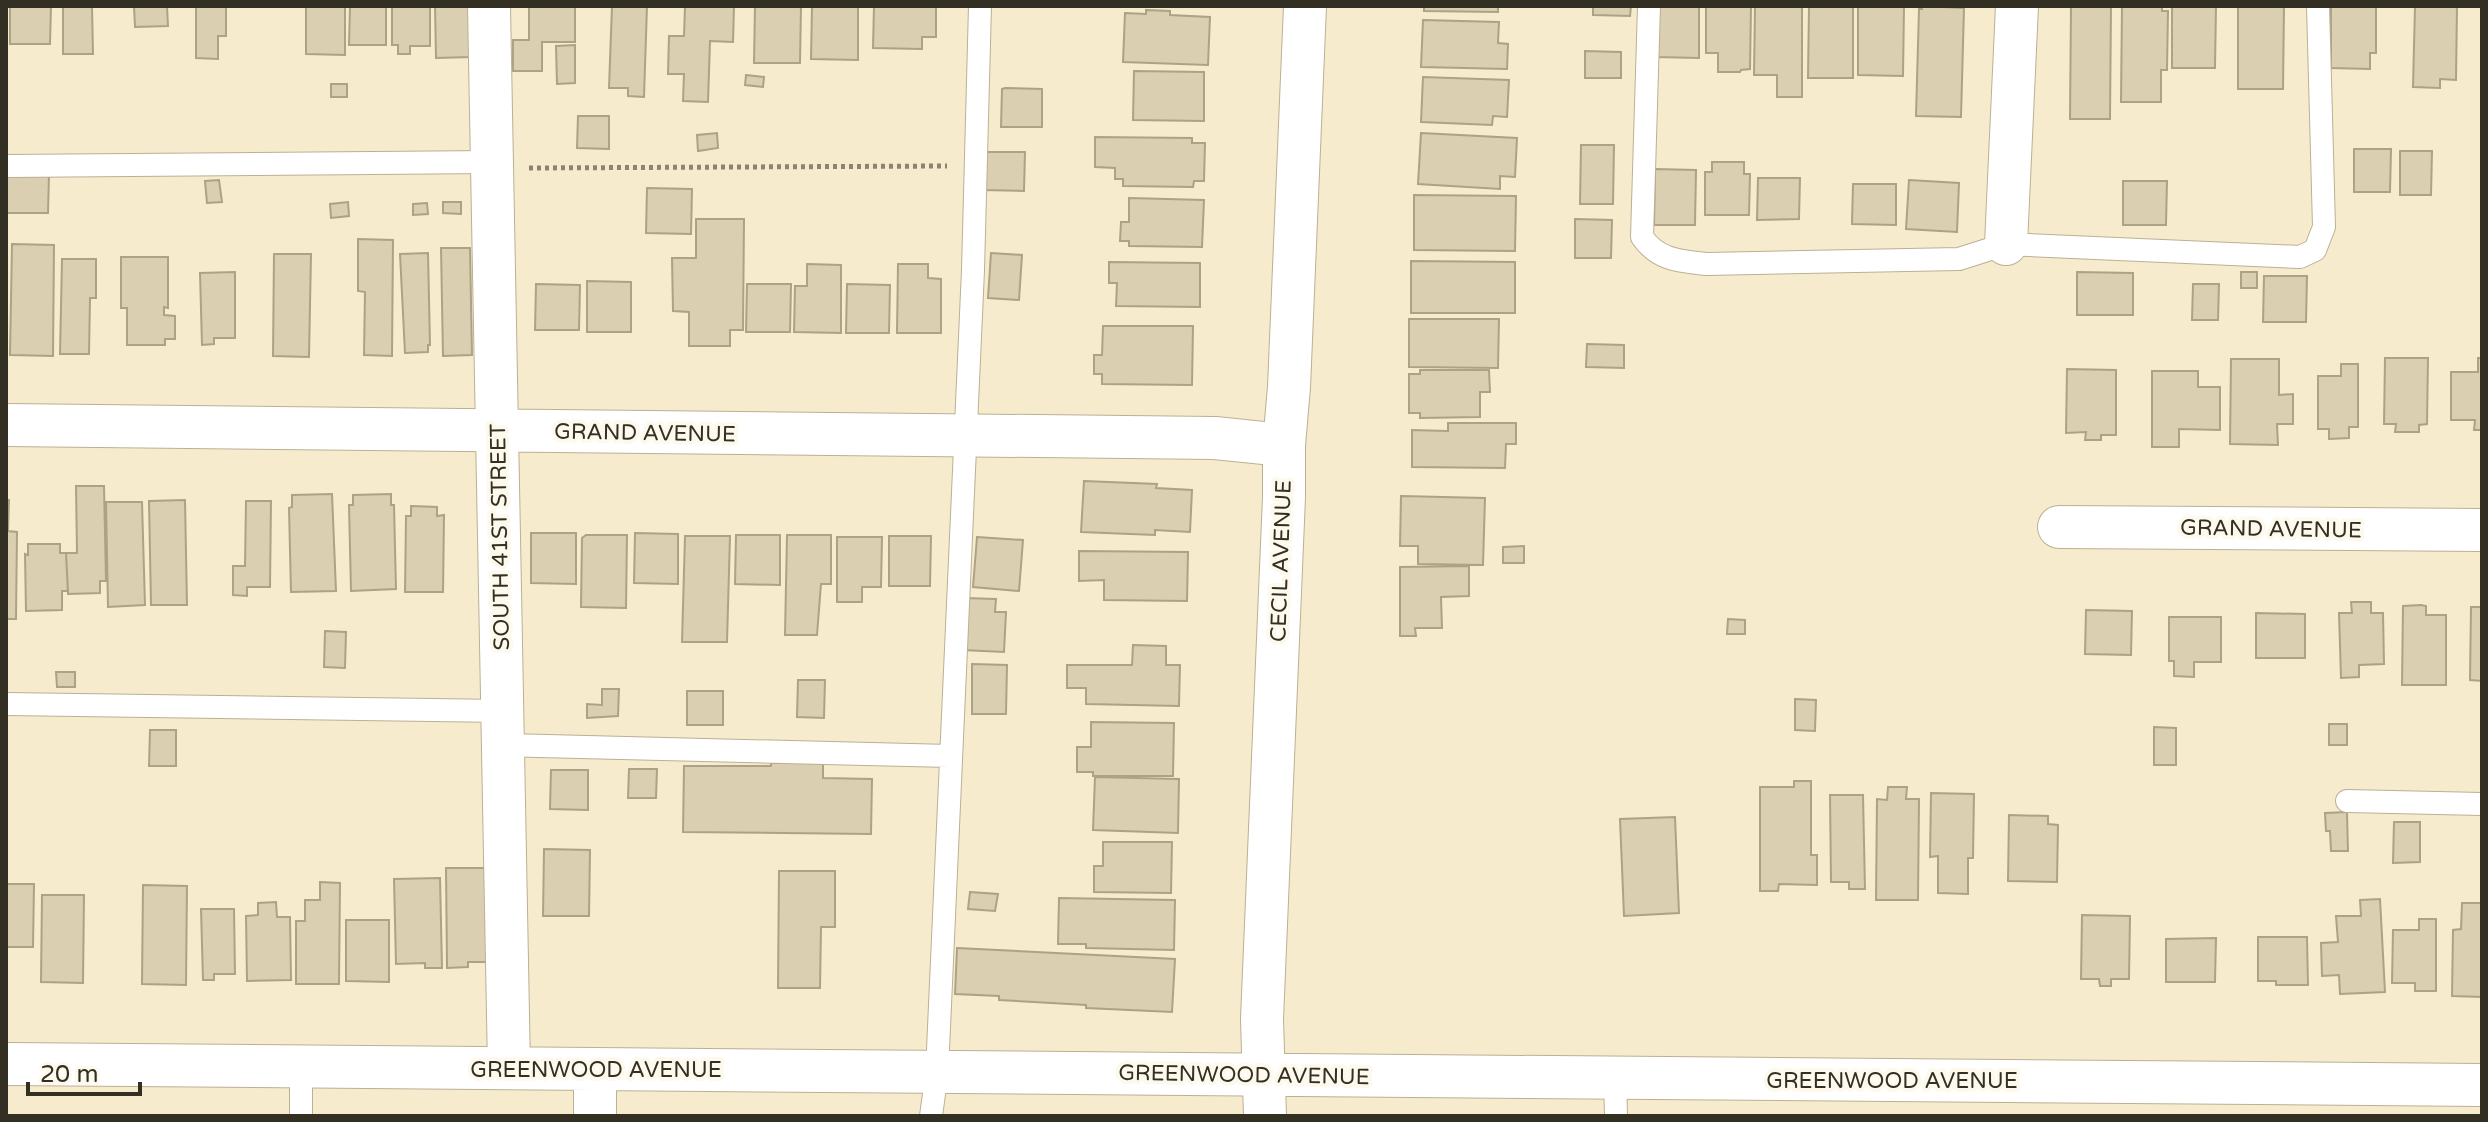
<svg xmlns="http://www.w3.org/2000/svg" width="2488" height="1122" viewBox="0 0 2488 1122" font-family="'Varela Round',sans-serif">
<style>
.building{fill:#dacfb1;stroke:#aca286;stroke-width:2}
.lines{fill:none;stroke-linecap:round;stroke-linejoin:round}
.lane-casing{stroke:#bbb094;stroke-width:24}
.street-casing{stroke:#bbb094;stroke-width:44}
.path{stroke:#8c8470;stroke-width:5;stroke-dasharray:4 4;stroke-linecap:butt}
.lane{stroke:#fff;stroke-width:22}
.street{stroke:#fff;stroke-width:42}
.labels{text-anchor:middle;stroke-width:8;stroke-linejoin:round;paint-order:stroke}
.street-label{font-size:22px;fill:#332f23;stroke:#fdf9ed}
</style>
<rect width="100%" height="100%" fill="#f7ebcd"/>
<path class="building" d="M10,6h41l-1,38h-40z
M63,6h29l1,48h-30z
M134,6h33l1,20 -33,1z
M196,6h30v30h-8v23l-22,-1z
M306,6h39v49l-39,-1z
M350,6h36v39h-37z
M392,6h38v40h-20v8h-12v-9h-6z
M435,6h36l1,51 -36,1z
M529,6h46v36h-33v29h-29v-31h16z
M612,6h35l-3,91 -16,-1v-8h-19z
M685,6h49l-1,36 -23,-1 -2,61 -25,-1 1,-27h-16l1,-38h15z
M755,6h46l-1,57h-46z
M812,6h46v54l-47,-1z
M874,6h62v31h-14v12l-49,-1z
M1424,6h74v6l-74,-1z
M1593,6h38l-1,10 -37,-1z
M1655,6h44v52l-44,-1z
M1706,6h45l-1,63 -9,1 -1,2h-22v-19h-12z
M1755,6h47v91h-25v-22h-23z
M1809,6h44v72h-45z
M1858,6h46l-1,70 -45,-1z
M1922,6l42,2 -3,109 -45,-1 3,-107h3z
M2071,6h40l-1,113h-40z
M2122,6h40v5h6l-1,59h-6v32h-40z
M2172,6h44l-1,62h-43z
M2238,6h46l-1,83h-45z
M2331,6h45v47h-6v16l-39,-1z
M2415,6h42l-1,74 -16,-1v9l-27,-1z
M1146,10l24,1v4l40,2 -2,48 -85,-3 2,-49 21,1z
M1423,20l76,2 -1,21 10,1 -1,25 -86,-2z
M575,45v38l-18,1 -1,-38z
M1585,51l36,1v26h-36z
M1134,71l70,1v49l-71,-1z
M746,75l18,2 -1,10 -18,-2z
M1423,77l86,3 -2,37 -14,-1 -1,9 -71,-3z
M331,84h16v13h-16z
M1005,88l37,1v38h-41l1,-38z
M578,116h31v33l-32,-1z
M717,133l1,15 -20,3 -1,-16z
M1421,133l96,5 -2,39 -15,-1v13l-82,-5z
M1095,137l97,1v5h13l-1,38h-10l-1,6 -70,-1v-7h-8v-11l-20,-1z
M1581,145h33l-1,59h-33z
M2354,149h37l-1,43h-36z
M2400,151h32l-1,44h-31z
M983,152h42l-1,39 -41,-1z
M1712,162h32v12h6l-1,41h-44v-43h7z
M1655,169l41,1 -1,55h-41z
M6,175h43l-1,38h-42z
M1758,178h42l-1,41 -42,1z
M219,180l3,22 -15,1 -2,-22z
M1909,180l50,3 -2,49 -51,-3z
M2123,181h44l-1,44h-43z
M1853,184h43v41l-44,-1z
M647,188l45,1 -1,45 -45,-1z
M1414,195l102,1 -1,55 -101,-1z
M1129,198l75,2 -2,47 -73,-1v-5h-9l1,-19h8z
M348,202l1,14 -18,2 -1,-14z
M443,202h18v12l-18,-1z
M427,203l1,11 -15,1v-11z
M696,219h48l-1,111h-13v16h-41v-34l-16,-1 -1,-53h24z
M1575,219l37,1 -1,38h-36z
M358,239l35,1 -1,116 -28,-1 1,-63 -7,-1z
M12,244l42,1 -1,111 -43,-1z
M441,248h29l2,107 -29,1z
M428,253l2,92h-2v7l-23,1 -5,-99z
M991,253l31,2 -3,45 -31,-2z
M274,254h37l-2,103 -36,-1z
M121,257h47v51l-4,-1v8l11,1v23h-10v6h-38v-37h-6z
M62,259h34v39h-6l-1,56h-29z
M1411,261l104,1v51h-104z
M1109,262l91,1v44l-84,-1 1,-23h-8z
M807,264l34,1v68l-47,-1 1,-46h12z
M898,264h30v14l13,1v54h-44z
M235,272v66h-21v6l-12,1 -2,-72z
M2077,272l56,1v42h-56z
M2241,272h16v16h-16z
M2264,276h43l-1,46h-43z
M587,281l44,1v50h-44z
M536,284l44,1 -1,45h-44z
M747,284h44l-1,48h-44z
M847,284l43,1 -1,48h-43z
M2193,284h26l-1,36h-26z
M1409,319h90l-1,49 -89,-1z
M1103,326h90l-1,59 -90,-1v-10h-8v-19h8z
M1587,344l37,1v23l-38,-1z
M2385,358h43l-1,66 -8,1v7h-24l1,-8h-12z
M2478,358h4v72h-8l1,-10h-24v-48h27z
M2231,359h48v36l14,-1v30h-16l1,21 -48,-1z
M2341,364h17v63h-9v11l-20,1v-10h-11v-53h23z
M2067,369l49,1v65h-15v5h-16l1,-8 -20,1z
M1420,370h69l1,22h-10v25l-60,1v-5h-11v-39h11z
M2152,371h46v16h22v43l-41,-1v18h-27z
M1448,423h68v21h-10l-1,24 -93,-1v-37l36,1z
M1084,481l73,3 -1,4 36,2 -2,42 -35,-2v5l-74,-3z
M76,486h28l2,95h-6v12l-32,1 -2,-41h11z
M332,494l4,97 -45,1 -2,-84 3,-1v-12z
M391,494v11h3l2,84 -45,2 -2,-86h4v-10z
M1401,496l84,2 -2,67 -65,-1v-18h-18z
M6,500h3l-1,31 9,1 -1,87h-10z
M185,500l2,105h-36l-2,-104z
M246,501h25l-1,86h-23v9l-14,-1v-29h12z
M106,502h36l3,103 -37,2z
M411,506l26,1v9l7,-1 -1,77h-38l1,-76h5z
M531,533h45v51l-45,-1z
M635,533l43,1v50l-44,-1z
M586,535h41l-1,73 -45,-1 1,-69z
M736,535h44v50l-45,-1z
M787,535h44v49h-10l-4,51h-32z
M685,536h45l-3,106h-45z
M889,536h42l-1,50h-41z
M837,537h45l-1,50h-19v15h-25z
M977,537l46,3 -4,51 -46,-4z
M28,544h32v9h6l2,38h-6v19l-36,1 -1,-57 3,1z
M1524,546v17h-21v-16z
M1079,551l109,1 -1,49 -83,-1v-20l-25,1z
M1469,566v30l-28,1 1,31h-27l1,8h-16v-69z
M964,598l32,1 -1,13h11l-2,40 -42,-2z
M2351,602h20v11h12l1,51 -25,1v12l-18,1 -2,-65h13z
M2421,605l5,1v9h20v70h-44l1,-79z
M2471,607h11v74l-12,-1z
M2086,610l46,1 -1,44 -46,-1z
M2256,613l49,1v44h-49z
M2169,617h52v45h-27v15l-20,-1v-15h-5z
M1728,619l17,1v14h-18z
M325,631l21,1 -1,36 -21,-1z
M1133,645l33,1v19h14l-1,41 -93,-2v-16h-19v-23h65z
M972,664l35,1 -1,49h-34z
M56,672h19v15h-18z
M798,680h27l-1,38 -27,-1z
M602,689h17l-1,27 -31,2v-14l15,1z
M687,691h36v34h-36z
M1795,699l21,1 -1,31 -20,-1z
M1091,722l83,1 -1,53h-80v-4h-16v-25h14z
M2329,724h18v21h-18z
M2154,727l22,1v37h-22z
M150,730h26v36h-27z
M771,763h52v15l49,1 -1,55 -188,-2 1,-66h87z
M629,769h28l-1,29h-28z
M551,770h37v40l-38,-1z
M1095,777l84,2 -1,54 -85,-3z
M1794,781h17v74h6v30l-38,-1 -1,7h-18v-104h34z
M1888,787h19l-1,12h13l-1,101h-42l1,-101 10,1z
M1931,793l43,1 -1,64h-5v36l-30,-1v-37l-8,1z
M1830,795h33l2,94h-16v-7h-18z
M2347,812l1,39h-17l-1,-20h-4l-1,-18z
M2009,815l39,1v8l10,1 -1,57 -49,-1z
M1675,817l4,96 -55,3 -4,-97z
M2394,822h26v40l-27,1z
M1103,842h69l-1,51 -77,-1v-26h9z
M544,849l46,1 -1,66h-46z
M446,868h46l2,94h-26v5l-21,1z
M779,871h56v56h-14l-1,61h-42z
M440,878l2,90h-17v-5l-29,1 -2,-85z
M320,882l20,1 -1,101h-43v-63h9v-21h15z
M6,884h28l-1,63h-27z
M143,885l44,1 -1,99 -44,-1z
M970,892l28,2 -3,17 -27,-2z
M42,895h42l-1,88 -42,-1z
M1059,898l116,2 -1,50 -88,-2v-4h-28z
M2380,899l5,93 -45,2 -1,-19 -17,1 -1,-33 17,-1 -2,-26h25l-1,-16z
M276,902l1,15h13l1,63 -44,1 -1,-65 12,-1v-12z
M2462,903h20v94l-30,-1 1,-66 8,-1z
M201,909h33l1,65h-21v6h-11z
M2082,915l48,1 -1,63h-18v7h-11l-1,-7h-18z
M2419,919h17v72h-21v-8h-23l1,-53h26z
M346,920h43v62l-43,-1z
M2258,937h49l1,48h-32v-4h-18z
M2216,938l-1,44h-49v-43z
M957,948l218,11 -3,53 -86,-4v-3l-87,-5v-4l-44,-2z"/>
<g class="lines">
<g class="lane-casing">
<path id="lane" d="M1649,6l-7,231c16,23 37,24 64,27l253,-5 47,-15 294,13 15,-7 9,-23 -6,-221
M6,166l486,-4
M6,704l497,7
M503,745l447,11
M2347,801l135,3
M301,1066v50
M1615,1078l1,38
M931,1116l6,-44 36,-802 7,-264"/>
</g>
<g class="street-casing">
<path id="street" d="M489,6l20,1062
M2006,244l11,-238
M6,425l1209,13 69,7
M2059,527l423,3
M6,1064l2476,21
M595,1116v-47
M1265,1116l-3,-97 22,-522v-52l5,-58 16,-381"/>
</g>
<path class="path" d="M529,168l418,-2"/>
<use href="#lane" class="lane"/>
<use href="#street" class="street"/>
</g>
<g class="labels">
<g class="street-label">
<text transform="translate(645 432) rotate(1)" y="8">GRAND AVENUE</text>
<text transform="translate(2271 528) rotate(1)" y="8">GRAND AVENUE</text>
<text transform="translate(499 537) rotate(-91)" y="8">SOUTH 41ST STREET</text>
<text transform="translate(1280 561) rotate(-88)" y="8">CECIL AVENUE</text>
<text x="596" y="1077">GREENWOOD AVENUE</text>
<text transform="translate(1244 1074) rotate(1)" y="8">GREENWOOD AVENUE</text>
<text x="1892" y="1088">GREENWOOD AVENUE</text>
</g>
</g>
<rect width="2488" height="1122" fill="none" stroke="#332f23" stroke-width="16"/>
<path d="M28 1082v12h112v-12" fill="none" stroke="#332f23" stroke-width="4"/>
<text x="40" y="1082" font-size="24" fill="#332f23" stroke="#fdf9ed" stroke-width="6" paint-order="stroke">20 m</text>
</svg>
